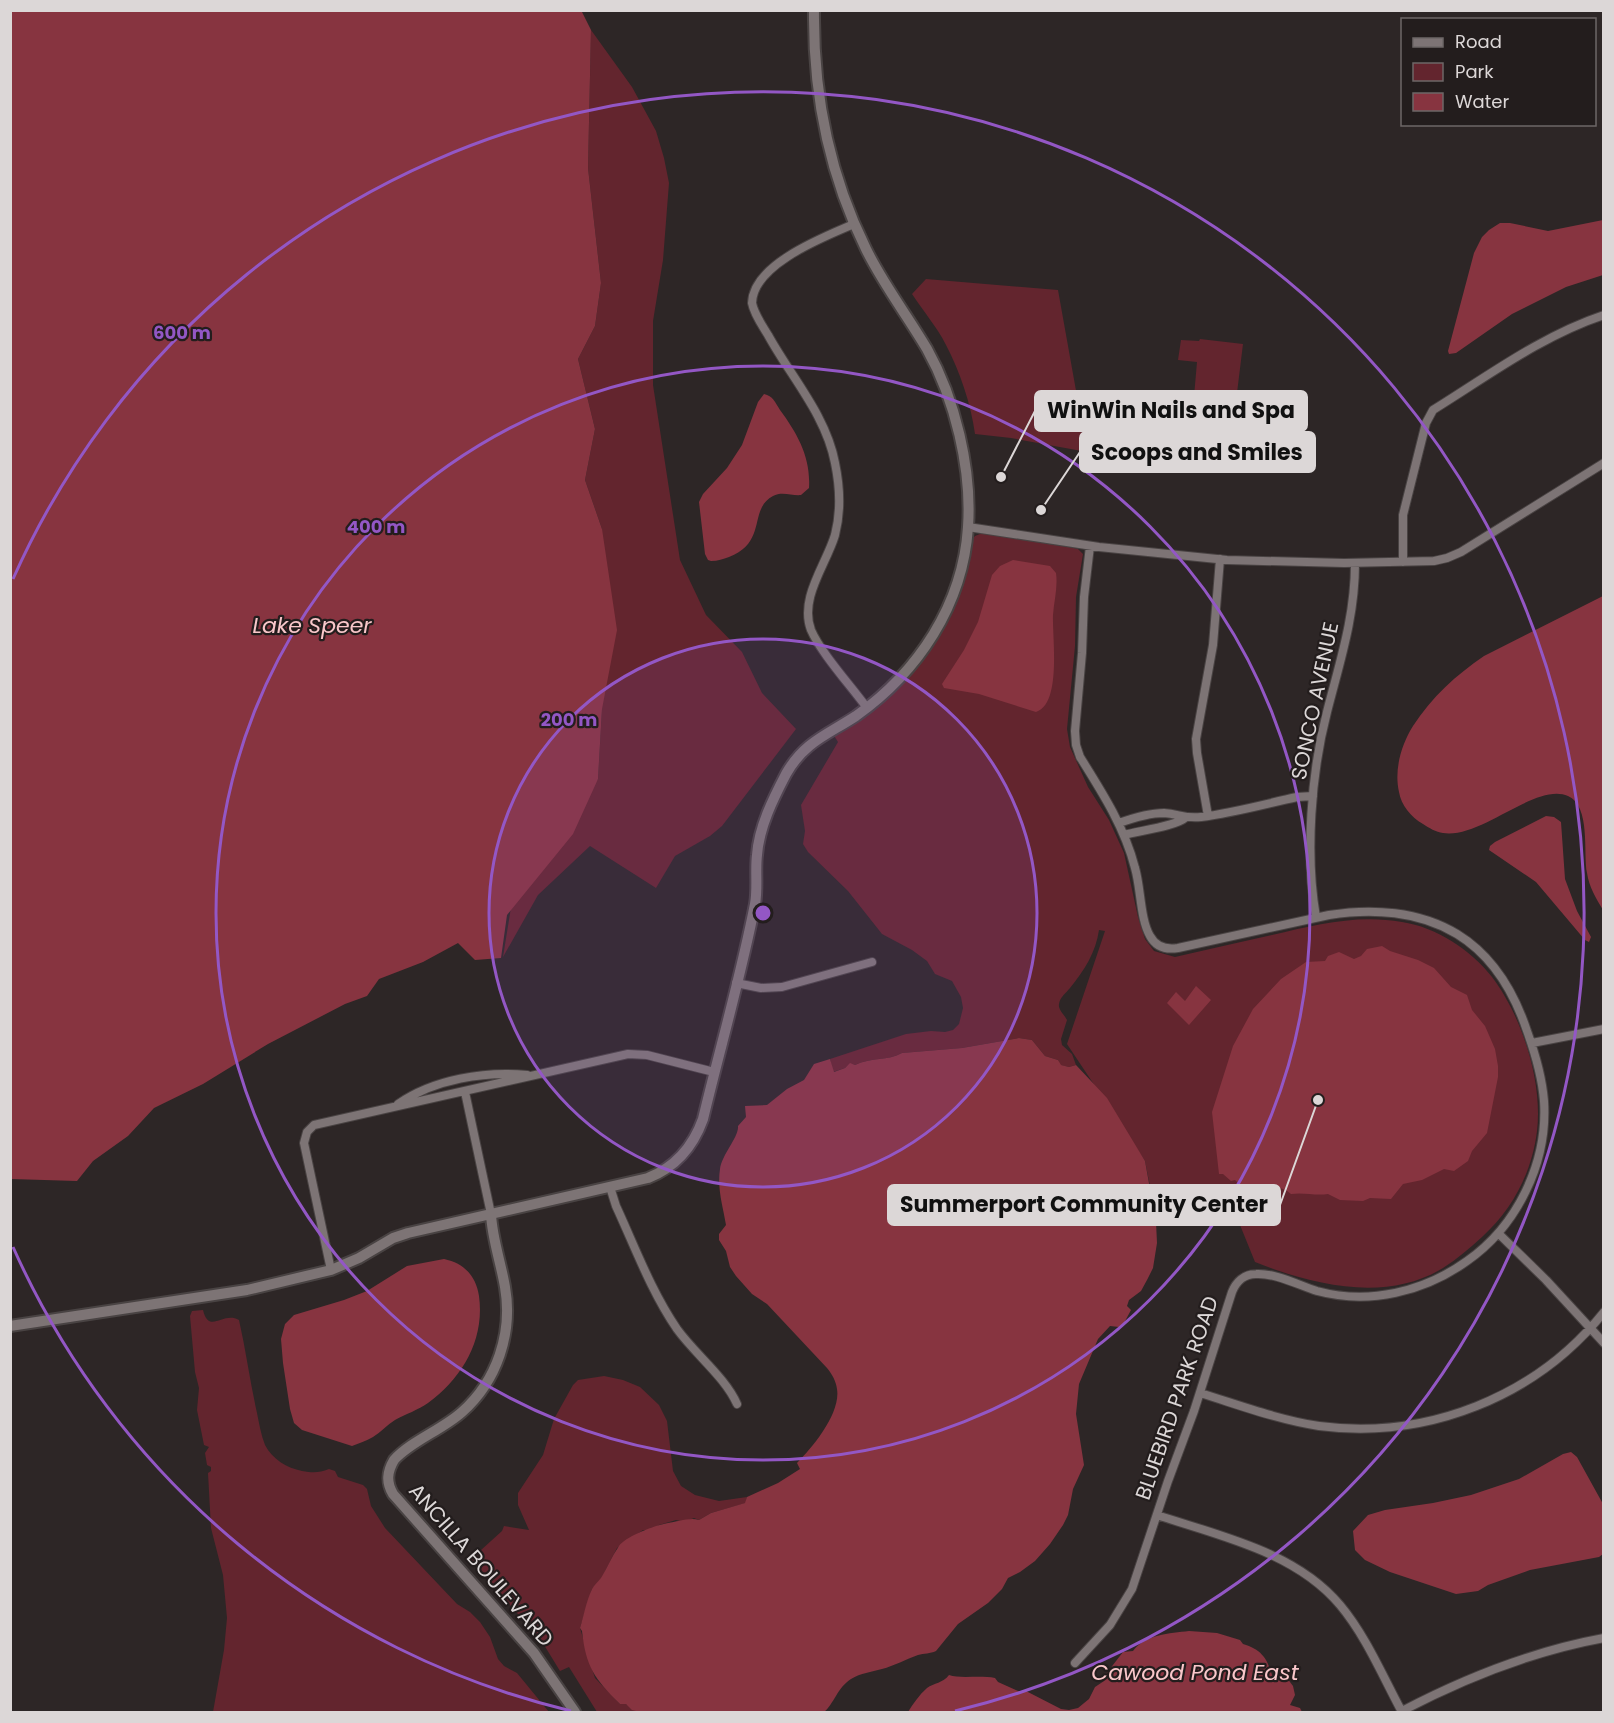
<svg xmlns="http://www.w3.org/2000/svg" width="1614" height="1723" viewBox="0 0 1614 1723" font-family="Poppins,sans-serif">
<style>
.green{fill:#63252e}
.water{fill:#873440}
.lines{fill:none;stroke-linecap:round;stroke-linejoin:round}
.street-casing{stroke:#494343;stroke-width:10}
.secondary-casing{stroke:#494343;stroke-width:14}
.street{stroke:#7d7475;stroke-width:8}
.secondary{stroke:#7d7475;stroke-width:10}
.ring{fill:none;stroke:#9357c5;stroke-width:3}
.labels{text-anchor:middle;stroke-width:4.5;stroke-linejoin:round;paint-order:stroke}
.street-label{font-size:21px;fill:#dcd7d7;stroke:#231d1d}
.water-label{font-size:22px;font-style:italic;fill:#f9c7ca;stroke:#231d1d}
.centre{fill:#9357c5;stroke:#231d1d;stroke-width:3}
.ring-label{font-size:18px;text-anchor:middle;font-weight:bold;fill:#9357c5;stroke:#231d1d;stroke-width:4.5;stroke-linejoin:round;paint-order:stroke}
.leader{fill:none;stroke:#dcd7d7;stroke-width:2}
.callout-dot{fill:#dcd7d7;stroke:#231d1d;stroke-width:2}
.callout{fill:#dcd7d7;stroke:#dcd7d7;stroke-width:2}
.callout-label{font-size:22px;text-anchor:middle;font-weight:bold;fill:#111}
</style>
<rect width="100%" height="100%" fill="#2d2626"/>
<path class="green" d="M591,30l41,57 24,44 8,27 5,25 -6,77 -10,61v64l27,175 26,55 36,37 20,41 34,36 -74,97 -12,10 -35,20 -19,32 -66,-42 -52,49 -35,62 9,-56 86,-122 4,-70v-180l-17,-49 10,-51 -17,-70 17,-33 6,-43 -13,-115z
M926,279l132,11 29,162 -76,-14 -36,-4c-4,-30 -15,-62 -29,-89 -9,-18 -23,-34 -34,-51z
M1200,339l43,5 -6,49 -24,-2 -3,19 -17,-2 4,-46 -19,-2 3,-20 18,1z
M984,533l90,15 4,1 5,5 -7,43 -1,49 -8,83 3,18 18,40 21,33 15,33 14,64 7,22 9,12 21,6c32,-7 64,-15 97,-22 43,-10 85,-21 130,-13 34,5 69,28 90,55 30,39 51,105 45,154 -5,41 -24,78 -55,106 -12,11 -25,22 -39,31 -57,35 -130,17 -188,-6l-15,-37 -2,-12 -87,-22 -6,-30 -78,-117 38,-113 -6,-1c-3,22 -15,41 -29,58 -4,5 -10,9 -11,16 -1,6 5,10 8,16l-6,19 1,6 10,9 4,11 -7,2 -9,-2 -2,-5 -13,-4 -13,-16 -13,-2 -57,10 -60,5c-14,8 -31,4 -47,12l-5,-1 -5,4 -12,4 -3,-13 76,-25 25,-3 14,1 8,-2 6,-6 4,-16 -2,-11 -9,-16 -17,-7 -8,-13 -15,-11 -30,-16 -34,-43 -40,-39 -5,-8 2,-13 -4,-26 37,-63 -5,-8c49,-29 87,-60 113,-112 8,-14 14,-31 18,-47 3,-11 3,-27 8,-36 3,-4 8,-5 12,-6z
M203,1310c6,25 20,1 36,10 7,31 11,62 18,93 2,10 4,22 8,32 7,14 22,23 37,26 11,2 17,2 27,-2l6,2 3,6 25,8 4,4 4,17 14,22 72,76 13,8 10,10 10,15 8,22 6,7 13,7 32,39h-336l11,-62 3,-32 -4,-43 -12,-47 -3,-55 3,-2v-4l-4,-2 -2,-12 4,-6 -5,-2 -7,-35 2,-22 -4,-16 -5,-56 2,-5z
M604,1376l19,4 17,7 19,18 8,16 6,50 8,15 14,9 24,6 28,-4 -1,6 -35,10 -12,7 -5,-2 -10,4 -8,-2 -17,5 -10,6 -6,-1 -26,18 -16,31 -9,10 -12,39 13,44 2,6 25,26h6l14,8h-43l-28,-45 -9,4 -19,-31 -71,-80 32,-29 2,-5 25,4 -11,-25v-12l25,-38 11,-36 19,-34 5,-5z"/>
<path class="water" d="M11,10h570l10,20 -3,138 13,115 -6,43 -17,33 17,70 -10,51 17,49 15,101 -15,79 -4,70 -25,55 -66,81 -6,43 -26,2 -17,-17 -35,19 -44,17 -12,17 -22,8 -77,40 -65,40 -49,24 -26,28 -35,25 -16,20 -66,-2z
M1603,220v55l-37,12 -54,27 -56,39 -7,1 -1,-3 26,-98 8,-16 7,-7 11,-7h10l38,8z
M764,394c9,2 11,8 16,16 17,23 31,47 29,78l-8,7c-9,1 -19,-4 -28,1 -25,13 -5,46 -44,61 -6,2 -11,4 -18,4l-3,-1 -3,-6 -6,-52 4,-8 24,-26 15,-23 16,-43z
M1013,560l37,6 6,7c2,14 -2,28 -3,42 -1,21 9,89 -17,97l-57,-18 -35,-6 -2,-4 22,-34 14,-28 14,-47 8,-9z
M1603,596v314c-7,-12 -14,-23 -16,-37 -4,-20 4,-67 -19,-77 -32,-14 -87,43 -125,37 -7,-1 -14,-5 -20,-9 -12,-7 -22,-19 -24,-32 -5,-22 2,-47 14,-66 19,-29 43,-51 71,-70z
M1546,816l8,1 7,5 4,57 12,32 14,26 -2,5 -4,-2 -49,-58 -47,-32 1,-4 5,-4z
M1382,946l8,5 28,9 16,8 17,19 16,8 5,15 13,16 10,23 3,17v11l-11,56 -15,18 -4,10 -14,10 -10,-2 -22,11 -19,4 -12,15 -21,-1 -7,3 -23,-1 -12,-6c-13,2 -24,-2 -37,0 -17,-16 -39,4 -56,-14l-4,1 -8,-7h-4l-7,-62 21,-66 20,-37 28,-30 25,-17 19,-1 3,-5 11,-4 15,7 7,-3 6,-7z
M1196,986l15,14 -22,25 -22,-22 9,-11 9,9z
M1019,1038l13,2 13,16 13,4 3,5 8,2 7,-2 31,33 38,63 11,61 1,21 -4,25 -6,12 -6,11 -12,9 -2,6 4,4 -7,13 -5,4 -9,-1 -12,13 -19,45 -3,30 8,51 -11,24 -5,26 -5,10 -13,19 -15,17 -15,11 -12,6 -6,11 -14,14 -30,21 -22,27c-6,3 -12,2 -18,4 -12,4 -24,11 -36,14 -11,3 -21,4 -31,10 -14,9 -17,25 -27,33h-184l-8,-2 -6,-6h-6c-26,-26 -34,-37 -38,-73l-2,-3c4,-13 6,-26 12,-39 2,-4 6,-7 9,-11 6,-10 11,-22 18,-32 7,-10 37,-21 49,-23 9,-1 22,-6 31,-3l12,-7 34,-10 2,-6 31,-14 22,-14 -3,-6c16,-16 44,-50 40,-74 -1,-8 -5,-15 -10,-21l-60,-64 -15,-10 -16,-18 -6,-9 -4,-16 -7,-11v-6l7,-9c-3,-19 -9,-36 -6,-56 2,-15 19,-32 18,-43l8,-9 -1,-11 22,-1 20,-16 17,-9 10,-16 16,-5 4,13 11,-4 5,-5 5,2c16,-8 33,-4 47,-12l60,-5z
M444,1259c20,4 32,17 35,37 6,44 -17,82 -51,107 -10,7 -22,11 -33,17 -8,5 -14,12 -22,17 -7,4 -14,6 -21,9l-50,-16 -8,-7 -4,-14 -7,-46 -2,-24 4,-15 9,-9 50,-15 23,-9 40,-25z
M1571,1452l6,5 26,47v50l-4,3 -69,13 -42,15 -10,6 -22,3 -66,-22 -25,-12 -10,-10 -2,-19 15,-16 17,-5 48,-7 38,-8 48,-16 44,-25z
M1189,1631l28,2 23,7 3,4c17,5 24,13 29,31l15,3 6,8 2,9 -5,10 10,3 2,4h-394c5,-8 11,-17 19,-24 7,-5 16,-5 22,-13 11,4 31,0 46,3l3,4 20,9h8l35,18 8,1 9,-2 11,-9 6,-12 9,-6 2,-7 17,-22 10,-1c11,-16 37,-18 56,-20z"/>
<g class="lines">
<g class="street-casing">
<path id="street" d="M854,224c-30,13 -101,40 -102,79 2,11 10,22 16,32 23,42 58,80 67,128 5,24 6,49 0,72 -9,30 -36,63 -24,95 10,23 40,56 56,78
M968,527l131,20 128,13 117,3 90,-2 13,-3 14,-6 143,-89
M1403,562v-47l23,-92 7,-13c55,-34 108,-74 171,-95
M1208,816l-11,-63 -1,-14 17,-94 7,-86
M1119,823c14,-5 29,-10 45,-10 15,1 21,6 37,4 32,-4 64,-13 96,-20l16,-1
M1124,835c14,-4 52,-9 61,-17
M1316,917c-11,-62 -5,-144 11,-205 13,-51 28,-95 28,-149
M736,983l25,5 21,-1 90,-25
M1532,1043l72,-14
M465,1092l26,122
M398,1104c36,-25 87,-33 129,-29
M610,1187l6,19c19,41 35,85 61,123 18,25 48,48 60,75
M1499,1234l47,46 58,63
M331,1270l-27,-127 3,-11 7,-7 314,-71 19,1 67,17
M1200,1393c39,12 79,27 119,33 108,14 217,-29 285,-114
M1157,1515c63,21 139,37 183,90 26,31 43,72 62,107
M1075,1663l35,-38 22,-36 36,-108 26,-70 38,-119c4,-10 12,-18 24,-18 20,-1 42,11 61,17 52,14 107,1 150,-30 50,-35 81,-98 77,-160 -2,-25 -9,-48 -17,-70 -13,-39 -34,-75 -70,-97 -38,-23 -85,-26 -128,-19l-151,33c-12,2 -22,-1 -28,-12 -10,-17 -9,-48 -15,-68 -10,-40 -33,-76 -55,-111l-4,-12 -1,-14 7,-78 2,-56 6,-51
M1402,1711c63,-33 131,-60 202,-73"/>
</g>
<g class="secondary-casing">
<path id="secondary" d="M491,1214c1,24 10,49 14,73 8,46 -8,94 -43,125 -20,18 -51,29 -68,48 -7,12 -8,22 -1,34l141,159 41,59
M10,1326l237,-36 84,-20 28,-12 34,-20 15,-5 240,-55c28,-11 45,-31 55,-59 17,-71 38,-143 52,-215 3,-16 0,-33 2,-49 2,-28 16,-56 29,-81 18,-32 41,-39 70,-58 62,-44 107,-111 112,-189 4,-58 -13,-128 -41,-178 -20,-34 -44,-65 -61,-100 -37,-75 -53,-156 -52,-239"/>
</g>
<use href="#street" class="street"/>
<use href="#secondary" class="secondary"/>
</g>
<circle cx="763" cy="913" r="274" fill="#9357c5" fill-opacity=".12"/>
<g class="ring">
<circle cx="763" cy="913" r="274"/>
<circle cx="763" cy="913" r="547"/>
<path d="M571 1711A821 821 0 0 1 13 1247M13 579A821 821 0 1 1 955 1711"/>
</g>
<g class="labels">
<g class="street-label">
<text transform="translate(1315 701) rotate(-78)" y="7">SONCO AVENUE</text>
<text transform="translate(1177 1398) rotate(-71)" y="7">BLUEBIRD PARK ROAD</text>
<text transform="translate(481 1565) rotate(49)" y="7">ANCILLA BOULEVARD</text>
</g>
<g class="water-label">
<text x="312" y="633">Lake Speer</text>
<text x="1195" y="1680">Cawood Pond East</text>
</g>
</g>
<circle cx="763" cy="913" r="9" class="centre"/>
<g class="ring-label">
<text x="182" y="339">600 m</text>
<text x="376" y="533">400 m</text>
<text x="569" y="726">200 m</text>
</g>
<path class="leader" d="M1001 477L1035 411M1041 510L1080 452M1318 1100L1280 1205"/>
<g class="callout-dot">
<circle cx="1001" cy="477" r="6"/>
<circle cx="1041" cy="510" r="6"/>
<circle cx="1318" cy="1100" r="6"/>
</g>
<g class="callout">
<rect x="1035" y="391" width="272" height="40" rx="6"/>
<rect x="1080" y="432" width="235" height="40" rx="6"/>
<rect x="888" y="1185" width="392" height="40" rx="6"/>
</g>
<g class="callout-label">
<text x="1171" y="418">WinWin Nails and Spa</text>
<text x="1197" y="460">Scoops and Smiles</text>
<text x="1084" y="1212">Summerport Community Center</text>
</g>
<rect width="1614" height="1723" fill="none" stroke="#dcd7d7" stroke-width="24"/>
<rect x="1401" y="18" width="195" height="108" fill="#231d1d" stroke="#6d6767" stroke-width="1.5"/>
<rect x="1413" y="38" width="30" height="9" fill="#7d7475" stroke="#6d6767" stroke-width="1.5"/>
<text x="1455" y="48" font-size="18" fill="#dcd7d7">Road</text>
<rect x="1413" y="63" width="30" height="18" fill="#63252e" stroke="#6d6767" stroke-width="1.5"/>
<text x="1455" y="78" font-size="18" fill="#dcd7d7">Park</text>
<rect x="1413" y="93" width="30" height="18" fill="#873440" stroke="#6d6767" stroke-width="1.5"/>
<text x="1455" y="108" font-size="18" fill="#dcd7d7">Water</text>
</svg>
